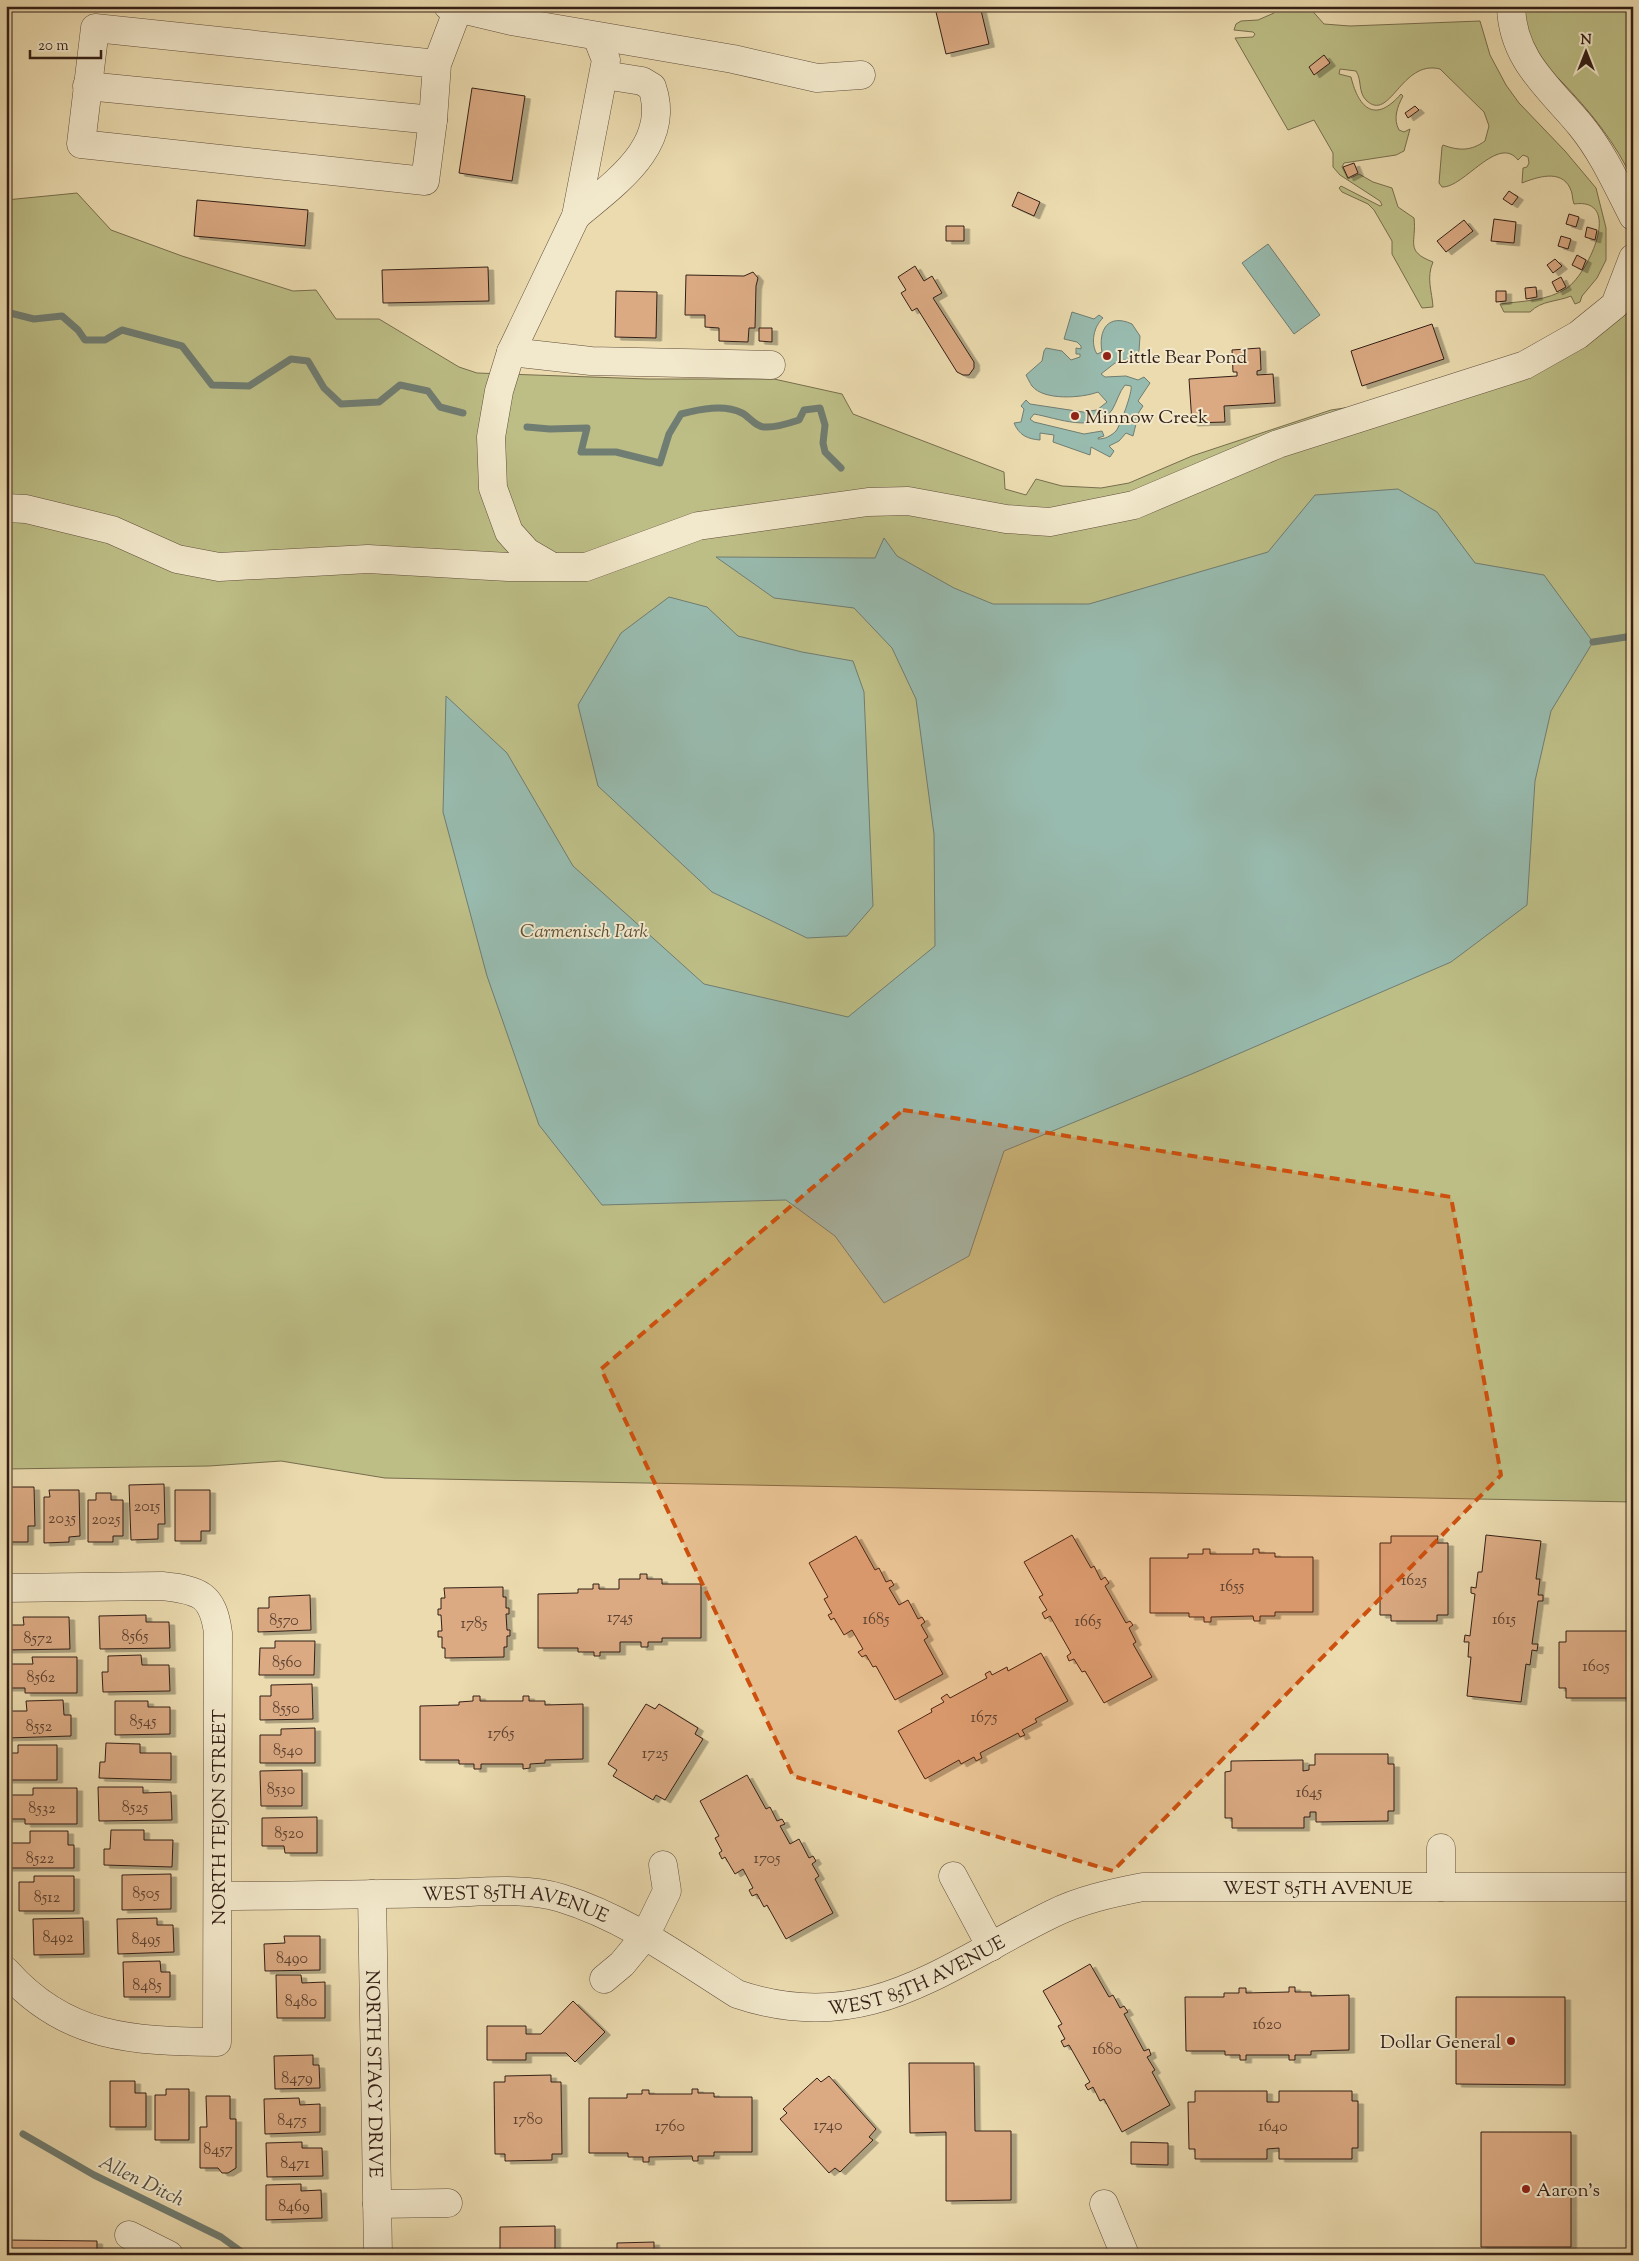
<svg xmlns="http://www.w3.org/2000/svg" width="1639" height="2261" viewBox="0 0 1639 2261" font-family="'Sorts Mill Goudy',serif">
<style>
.green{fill:#bdbe86;stroke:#786e4e}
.water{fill:#98bbaf;stroke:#707d72;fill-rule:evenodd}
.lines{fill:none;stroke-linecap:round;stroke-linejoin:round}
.stream{stroke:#707d72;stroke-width:7}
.building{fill:#dbaa83;stroke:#331f16;filter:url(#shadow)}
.minor-casing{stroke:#614e3c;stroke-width:29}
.minor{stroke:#f2e8cb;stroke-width:28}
.marked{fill:#cd500e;fill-opacity:0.2;stroke:#cd500e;stroke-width:4;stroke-dasharray:10 6;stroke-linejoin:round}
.poi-dot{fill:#8f2418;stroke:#f2e8cb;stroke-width:2}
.labels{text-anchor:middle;stroke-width:4;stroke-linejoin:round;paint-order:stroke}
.number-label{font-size:16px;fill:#5d4231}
.poi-label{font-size:19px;fill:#331f16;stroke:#f2e8cb;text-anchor:start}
.park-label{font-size:19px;font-style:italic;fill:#5c4f38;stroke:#f2e8cb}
.street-label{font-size:19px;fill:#331f16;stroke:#f2e8cb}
.water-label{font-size:20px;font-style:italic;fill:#514e44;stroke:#f2e8cb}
</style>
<defs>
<filter id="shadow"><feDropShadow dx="5.5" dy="3" stdDeviation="0" flood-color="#0004"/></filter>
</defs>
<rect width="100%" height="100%" fill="#ebdbaf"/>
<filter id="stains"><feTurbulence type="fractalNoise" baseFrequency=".004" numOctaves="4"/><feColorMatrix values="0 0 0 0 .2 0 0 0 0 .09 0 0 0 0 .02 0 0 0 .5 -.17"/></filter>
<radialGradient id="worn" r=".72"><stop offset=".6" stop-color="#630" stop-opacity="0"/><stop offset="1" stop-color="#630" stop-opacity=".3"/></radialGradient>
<path class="green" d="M1275,6h33l16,18 26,2 130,-5 10,34 16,30 13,18 46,48 31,37 10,40v32l-9,18 -15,18 -2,6 -5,2 -4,-8c-14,6 -29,4 -41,16h-26l-4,-8c22,-3 48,-3 67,-16 21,-14 57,-91 7,-84 -2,-5 -1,-11 -4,-16 -9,-19 -33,-11 -48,-5l1,-15 4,-1 2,-4 -1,-6 -5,-2 -5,5c-20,-26 -54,28 -76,27l-3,-4 3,-36 1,-2c16,6 28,6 42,-4l4,-15 -5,-14 -44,-43c-39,-10 -50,55 -74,31 -8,-8 -4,-20 -10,-29l-16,-2 -1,5 12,3c8,33 25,46 50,17l2,2c-6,11 -10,23 -4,34l5,2 6,-3 -6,22 -8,4 -52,8 -2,4 6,12 11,-5 14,8 19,6 6,19 16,11c3,24 -10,33 19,44 -7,16 -1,29 0,45l-11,1 -30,-54v-13l-18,-31 -6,-6 -26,-12 -3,-4 2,-2 39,20 2,-1 -2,-4 -40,-26 -7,-8v-14l-19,-33 -26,10 -53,-92 18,-1 2,-3 -2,-2 -19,-2 2,-6 5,-3 17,-1 16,-7z
M1528,6h99l-1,3 7,3v169c-16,-37 -44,-71 -72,-100 -9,-9 -21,-17 -28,-27 -9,-13 -12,-34 -5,-48z
M77,193l34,37 71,26 111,35 23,-1 20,29h43l80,48 18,6 171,6h126l68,15 11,20 151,58 1,17 21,6 10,-16 26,7 39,2 28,-5 63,-27 139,-46 173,-26 129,-90v1208l-1248,-24 -104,-17 -72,5 -203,3v-1269z"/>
<path class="water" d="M1268,244l52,71 -26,19 -52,-71z
M1072,312l22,7 5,-4 4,3c-9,8 -13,25 -6,36l5,-2c-4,-22 6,-39 30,-28l8,12 -1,15 -5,6 -19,6 -14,11 4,3 21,-1 12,4 6,-3 6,6 -12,18 5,5 -4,6 -6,24 -7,-3 -7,8 -10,5 5,5 -4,6 -19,-10 -1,8 -37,-13 1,-7 -14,-2v7c-13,-1 -21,-5 -26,-17l7,-1 3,-13 -3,-3 5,-6 4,4 53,8 14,-2 10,-8 -9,-10c-16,6 -54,9 -66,-6 -2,-3 -4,-7 -6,-11l16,-14 2,-10 2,-3 16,3 9,9 9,-3v-3h-4v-6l5,1v-3l-4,-4 -13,-3zM1125,385l6,1c2,5 -11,40 -15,45 -5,5 -11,8 -18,8v-1l6,-2 -2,-5 -18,3 -50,-12 -4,-3 4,-5c23,4 61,20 78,-4 5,-8 7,-18 13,-25z
M1398,489l39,23 38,51 69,12 49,67 -42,69 -16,70 -8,124 -76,57 -257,111 -190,78 -35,105 -85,47 -49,-67 -49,-36 -184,5 -63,-80 -52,-149 -44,-164 3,-116 61,57 66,113 131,118 144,33 87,-71 -1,-112 -18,-135 -24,-51 -38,-40 -80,-10 -58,-41 159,1 9,-20 13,18 57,32 39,16h96l179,-52 47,-57z
M669,597l38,10 31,29 64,16 51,9 11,31 9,214 -26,30 -40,2 -95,-46 -114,-106 -20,-81 43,-72z"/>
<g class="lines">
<path class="stream" d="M6,312l28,7 28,-3 16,14 7,10h20l17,-10 60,16 30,39 37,1 42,-27 17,2 16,27 17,16 38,-2 21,-17 28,6 12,16 23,6
M527,427l23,2 37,-1 -6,24h35l44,11 9,-29 12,-20c19,-5 43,-10 61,-1 8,4 13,14 23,14 10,1 25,-4 34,-7l5,-10 16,-2 5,17 -2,18 2,9 16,16
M1593,642l40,-6
M23,2134l71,41 127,62 25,18"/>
</g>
<path class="building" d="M960,6h20l9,38 -43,10 -10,-42z
M1324,55l6,8 -16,12 -5,-8z
M472,88l53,8 -13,85 -53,-8z
M1415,106l4,4 -11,8 -3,-5z
M1354,163l4,10 -10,5 -5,-11z
M1509,191l9,6 -6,8 -9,-6z
M1018,192l22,10 -6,14 -22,-10z
M197,200l111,10 -3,36 -111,-10z
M1569,214l10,3 -3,10 -10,-3z
M1494,219l22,3 -2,21 -23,-2z
M1464,220l9,11 -27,21 -9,-11z
M946,226h18v15h-18z
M1587,227l10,3 -2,10 -10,-3z
M1561,236l10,3 -3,10 -10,-3z
M1577,255l9,5 -4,10 -10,-5z
M1555,259l7,7 -9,7 -6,-8z
M915,266l9,15 8,-5 10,17 -9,5 41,64v6l-5,7h-6l-6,-3 -40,-64 -5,3 -11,-18 5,-3 -8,-13z
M488,267l1,34 -106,2 -1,-33z
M753,272l5,6 -2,8 -1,42h-6l-1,14 -29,-1v-13l-14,-1v-12h-20l1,-40 58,1z
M1561,277l5,10 -9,5 -5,-10z
M1536,287l1,10 -11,2 -1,-11z
M616,291l41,1 -1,46 -41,-1z
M1496,291h10v10l-10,1z
M1432,324l12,35 -82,27 -11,-35z
M759,328h13v14l-13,-1z
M1260,348l1,22 -4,1v4l16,-1 2,29 -51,3 1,16 -33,1 -3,-44 48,-3v-4h-4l-1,-22z
M164,1484l1,40h-7v15l-27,1 -2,-55z
M6,1487h28l1,39h-7v16h-22z
M49,1490h30l1,46 -11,1v5l-25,1v-46h6z
M175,1490h35v41h-9v10h-26z
M96,1493h15v7h12v36h-10v6h-25v-42h8z
M1072,1535l19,33 3,-2 7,14 4,-3 4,6 -4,3 21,37 4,-2 3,4 -4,3 7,14 -3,2 19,33 -48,26 -19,-32 -3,1 -8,-13 -5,2 -2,-5 4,-3 -21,-37 -5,3 -3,-6 5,-3 -8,-13 4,-2 -19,-33z
M1486,1535l55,6 -5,38h4l-2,16h5v6h-5l-6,43h6l-1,7 -5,-1 -2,15 -4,-1 -5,38 -54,-6 4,-39h-3l1,-15h-5l1,-7 5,1 5,-42 -4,-1v-6l5,1 2,-16h4z
M856,1536l19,34 4,-2 7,14 5,-2 3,5 -5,3 10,17 9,-5 10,19 4,-2 3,5 -4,3 7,12 -4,3 19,34 -48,26 -19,-34 -3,1 -7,-12 -4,2 -4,-5 5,-3 -11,-19 -8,5 -10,-17 -3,2 -3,-5 4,-2 -8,-14 4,-2 -19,-34z
M1391,1536h47l-1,7h11v72h-11v6h-46v-6h-11v-72h11z
M1203,1549h7v5h43v-5h6v4h16v4h38v55h-38v4h-15v5h-6l-1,-5 -42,1v5h-7v-5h-15v-4h-39v-55h38v-4h15z
M640,1574h7v5h15v5h39v54h-39v4h-14v5h-7v-5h-21v10h-20v4h-6v-4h-16v-4h-40v-54l40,-1v-4h15v-5h6v5h20v-10h21z
M503,1587v10h3v11h3v6h-3l1,16h3v6h-3v11h-3v10l-59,1v-10h-3v-11h-4v-6h4l-1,-16h-3v-6h3v-11h4l-1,-10z
M310,1595l1,35 -53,2v-24h11v-11z
M146,1615v7h23l1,26 -70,1 -1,-33z
M23,1617h46l1,32 -64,1v-25h18z
M1566,1631h67v67h-67v-10h-7v-46h7z
M275,1641h40l-1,34h-55l1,-27h15z
M1041,1653l27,48 -33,18 2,3 -15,8 3,5 -5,2 -2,-4 -38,20 2,5 -6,3 -2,-4 -13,7 -2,-4 -34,19 -27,-48 34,-19 -1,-3 13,-7 -3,-4 6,-4 3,4 37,-20 -2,-4 5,-3 2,4 15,-8 1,4z
M141,1655l1,10h27l1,26 -67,1 -1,-20h6v-16z
M32,1657h45v36h-52v-5h-19v-24h27z
M312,1684l1,35 -53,1v-24h11v-11z
M473,1696h7v5h43v-5h6v5h16v4l38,-1v55l-38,1v3l-15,1v4l-7,1v-5h-42v5h-7v-5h-15v-4h-39v-54l39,-1v-3l14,-1z
M63,1700l1,15h7v21l-65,2v-27h21l-1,-10z
M115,1701h33v6h22v27l-55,1z
M646,1704l9,5 4,-5 39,24 -3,6 8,5 -38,61 -9,-5 -3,5 -40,-24 4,-6 -9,-6z
M315,1728v35h-55v-28h21v-6z
M106,1743l34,1v9h31v27l-72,-2 1,-16h5z
M18,1745h39v35h-51v-27h12z
M1315,1754h73v10h6v47h-6v10l-72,1v-10h-6v5h-6v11h-72v-10h-7v-46l6,-1v-10l72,-1v11l6,-1v-5h6z
M302,1770v36h-41l-1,-35z
M747,1775l19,34 4,-2 7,14 5,-2 3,5 -5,2 10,18 9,-5 10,19 4,-2 3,5 -4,3 7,12 -4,3 18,34 -47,26 -19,-34 -3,2 -7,-13 -5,2 -3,-6 4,-2 -10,-19 -8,5 -10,-17 -3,2 -3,-6 3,-2 -7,-13 4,-2 -19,-35z
M98,1787h45v6l28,-1 1,28 -73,1z
M33,1788h44v36h-52v-5h-19v-24h27z
M317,1817v36h-32l-1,-7h-22v-28z
M111,1830h33v10h29l-1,27 -68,-2v-16h6z
M30,1831h38v14h6v23h-68v-25h24z
M171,1874v35l-49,1v-35z
M34,1876h40v35h-55v-29h15z
M83,1918l1,36 -50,1 -1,-36z
M157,1918v7h16l1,27 -56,2 -1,-35z
M284,1936h36v34l-55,1 -1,-27 21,-1z
M160,1961l1,11h9v25h-46l-1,-35z
M1090,1964l19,33 4,-2 7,13 4,-2 4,6 -4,2 20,37 5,-2 2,6 -4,2 8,13 -3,2 18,33 -48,27 -18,-33 -4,2 -7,-14 -5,3 -3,-5 5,-3 -21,-37 -5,2 -3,-6 4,-2 -7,-13 4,-2 -19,-33z
M276,1975h25l1,8 23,-1v36h-48z
M1289,1987h6v5h16v4l38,-1v55l-38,1v4h-16v5h-6v-5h-43v5h-6v-5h-15v-4h-39l-1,-54h39v-4h15v-5h7v5l43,-1z
M1456,1997h109v88l-109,-1z
M573,2001l32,31 -30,30 -9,-9h-40v7h-39v-34h39v8h15z
M313,2055v10h6l1,23 -45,1 -1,-33z
M909,2063h65l1,68h36v69l-65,1v-69l-36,1z
M551,2075v7h10l1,72h-10v6l-47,1v-7h-10l-1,-72h11v-6z
M829,2076l47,53 -7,8 4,3 -33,32 -5,-4 -6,5 -49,-54 7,-6 -4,-4 34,-31 4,4z
M110,2081h25v12h11v34h-36z
M166,2089h23v51h-34v-45h11z
M692,2089h6v4h16v4h38v55h-38v4h-16v5h-5l-1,-5 -43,1v5h-6v-5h-15v-4h-39v-55h38v-4h15v-4h7v4h43z
M1195,2091h72v11h12v-11h73v10h6v47h-6v11h-73v-11l-12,1v10h-72v-10h-6l-1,-47h7z
M206,2096h24v23h6v49l-8,5h-6l-4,-5h-18v-41h7z
M299,2098l1,7 20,-1v28l-55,2 -1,-35z
M1481,2132h90v115h-90z
M302,2142v6h20l1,28 -56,1 -1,-34z
M1131,2142l37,1v22l-37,-1z
M301,2184v7l20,-1 1,28 -56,2v-35z
M555,2226v29h-55v-28z
M6,2240l91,1v14h-91z
M654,2242v13h-37v-12z"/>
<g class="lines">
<g class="minor-casing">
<g id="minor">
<path d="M448,6l63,15 222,38 84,19 44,-3"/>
<path d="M1511,6c1,54 39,82 70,120 22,27 36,59 52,90"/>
<path d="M437,64l-342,-36 -14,116 344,37 8,-61 4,-56 21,-55"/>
<path d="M87,86l346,34"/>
<path d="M576,216c39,-33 96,-71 76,-129l-10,-6 -38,-6"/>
<path d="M511,352l80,9 180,4"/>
<path d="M6,508l20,1 86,21 65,29 42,8 149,-8 140,8h78l112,-41 170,-24 40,-1 98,18 44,3 84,-17 144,-61 247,-79 53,-30 37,-30 18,-47"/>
<path d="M551,566l-24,-14 -18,-20 -16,-44 -2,-51 8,-46 12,-39 65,-136 30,-156 -9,-23"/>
<path d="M6,1588l156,-2c37,4 51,8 56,47l-1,409c-84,-1 -151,-3 -211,-71"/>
<path d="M1441,1848v39"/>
<path d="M953,1876l38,71"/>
<path id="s1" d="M372,1894l6,361"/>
<path id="s2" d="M218,1896c75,0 151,-2 227,-3 36,-1 82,-6 116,5 65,20 119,60 176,96 129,44 206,-27 315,-80 28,-14 60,-21 91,-27h490"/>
<path d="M604,1979l18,-15 23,-28 22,-45 -4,-26"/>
<path d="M377,2204l71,-1"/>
<path d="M1104,2204l21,51"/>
<path d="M129,2235l40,20"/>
</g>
</g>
<use href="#minor" class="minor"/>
</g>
<path class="marked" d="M903,1110l548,87 50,278 -388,396 -320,-95 -192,-407z"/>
<g class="poi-dot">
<circle cx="1107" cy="356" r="5"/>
<circle cx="1075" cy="416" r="5"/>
<circle cx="1511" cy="2041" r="5"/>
<circle cx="1526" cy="2189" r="5"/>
</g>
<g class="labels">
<g class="number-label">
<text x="147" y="1511">2015</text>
<text x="62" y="1523">2035</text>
<text x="106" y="1524">2025</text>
<text x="1414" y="1585">1625</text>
<text x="1232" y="1591">1655</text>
<text x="620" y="1622">1745</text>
<text x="876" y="1624">1685</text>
<text x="1504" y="1624">1615</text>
<text x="284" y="1625">8570</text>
<text x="1088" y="1626">1665</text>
<text x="474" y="1628">1785</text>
<text x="135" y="1641">8565</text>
<text x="38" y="1643">8572</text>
<text x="287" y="1667">8560</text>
<text x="1596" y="1671">1605</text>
<text x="41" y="1682">8562</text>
<text x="286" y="1713">8550</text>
<text x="984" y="1722">1675</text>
<text x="143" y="1726">8545</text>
<text x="39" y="1731">8552</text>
<text x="501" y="1738">1765</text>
<text x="288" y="1755">8540</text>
<text x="655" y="1758">1725</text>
<text x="281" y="1794">8530</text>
<text x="1309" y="1797">1645</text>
<text x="135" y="1812">8525</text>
<text x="42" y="1813">8532</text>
<text x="289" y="1838">8520</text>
<text x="40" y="1863">8522</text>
<text x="767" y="1863">1705</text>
<text x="146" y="1898">8505</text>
<text x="47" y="1902">8512</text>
<text x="58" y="1942">8492</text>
<text x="146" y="1944">8495</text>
<text x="292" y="1963">8490</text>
<text x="147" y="1990">8485</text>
<text x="301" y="2006">8480</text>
<text x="1267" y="2029">1620</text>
<text x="1107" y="2054">1680</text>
<text x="297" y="2083">8479</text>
<text x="528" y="2124">1780</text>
<text x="292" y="2125">8475</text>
<text x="828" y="2130">1740</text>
<text x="670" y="2131">1760</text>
<text x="1273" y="2131">1640</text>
<text x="218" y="2154">8457</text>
<text x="295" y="2168">8471</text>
<text x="294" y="2211">8469</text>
</g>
<g class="poi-label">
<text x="1117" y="363">Little Bear Pond</text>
<text x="1085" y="423">Minnow Creek</text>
<text x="1501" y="2048" text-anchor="end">Dollar General</text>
<text x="1536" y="2196">Aaron's</text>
</g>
<g class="park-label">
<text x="584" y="937">Carmenisch Park</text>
</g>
<g class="street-label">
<text transform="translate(218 1817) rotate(-90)" y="7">NORTH TEJON STREET</text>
<text dy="7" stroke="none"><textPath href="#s2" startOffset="1152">WEST 85TH AVENUE</textPath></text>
<text dy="7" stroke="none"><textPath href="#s2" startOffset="299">WEST 85TH AVENUE</textPath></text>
<text dy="7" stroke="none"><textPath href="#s2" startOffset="732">WEST 85TH AVENUE</textPath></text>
<text dy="7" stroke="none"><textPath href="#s1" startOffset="180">NORTH STACY DRIVE</textPath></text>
</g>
<g class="water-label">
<text transform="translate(142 2180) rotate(26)" y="7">Allen Ditch</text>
</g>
</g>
<rect width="1639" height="2261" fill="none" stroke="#ebdbaf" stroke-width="25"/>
<rect x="8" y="8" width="1624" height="2246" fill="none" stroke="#331f16" stroke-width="2.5"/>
<rect x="12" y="12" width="1614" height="2236" fill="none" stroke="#331f16"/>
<g transform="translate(1586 52)" stroke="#f2e8cb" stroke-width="4" paint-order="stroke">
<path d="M0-4L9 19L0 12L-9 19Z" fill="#331f16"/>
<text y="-8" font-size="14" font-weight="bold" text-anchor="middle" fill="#331f16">N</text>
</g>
<path d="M30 50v8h71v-8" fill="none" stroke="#331f16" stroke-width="2.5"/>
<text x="38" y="50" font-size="15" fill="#331f16" stroke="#f2e8cb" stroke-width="4" paint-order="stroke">20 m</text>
<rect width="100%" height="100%" filter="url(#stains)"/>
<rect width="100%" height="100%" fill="url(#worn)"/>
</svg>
